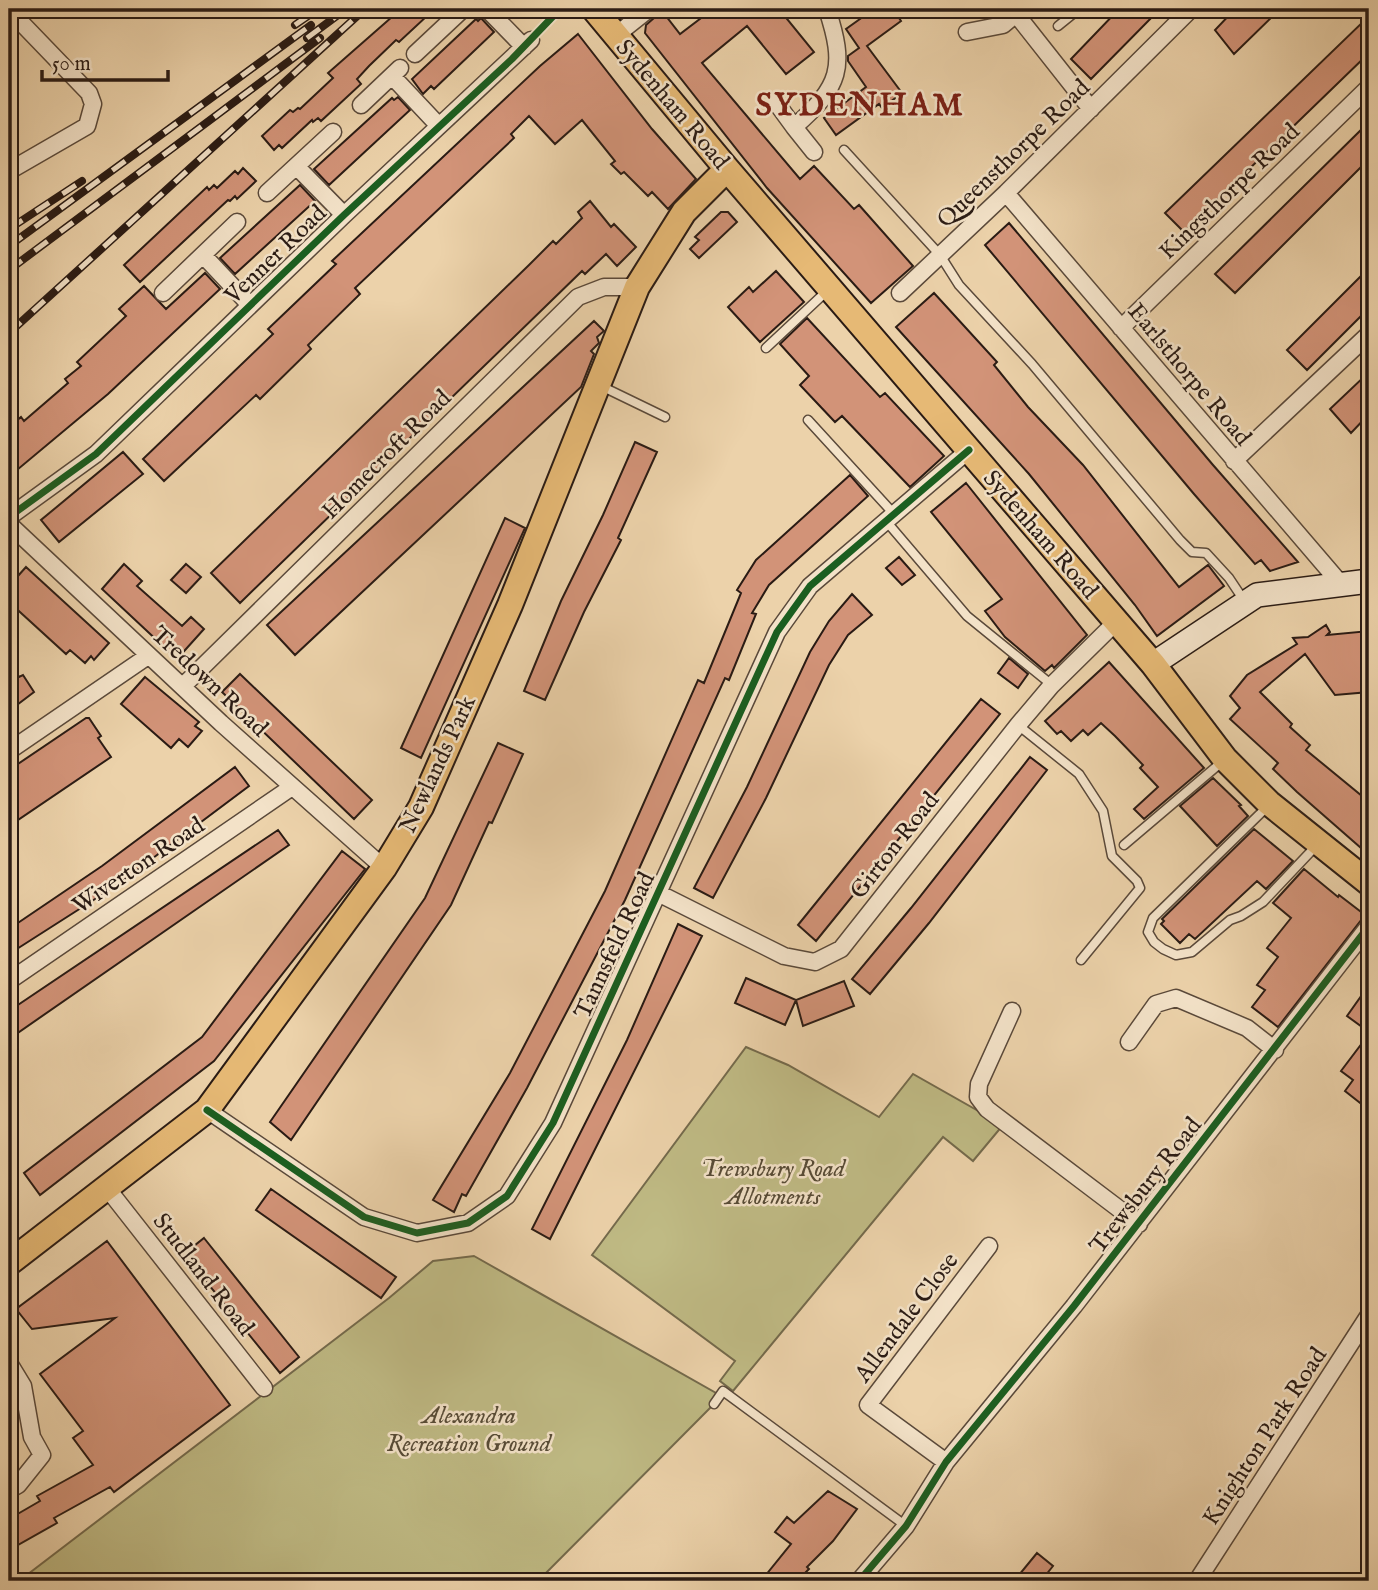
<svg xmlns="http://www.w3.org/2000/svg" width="1378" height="1590" viewBox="0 0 1378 1590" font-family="'IM FELL English',serif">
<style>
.green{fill:#bfba84;stroke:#746a4c;stroke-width:2}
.building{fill:#d29378;stroke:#2a1b14;stroke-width:2}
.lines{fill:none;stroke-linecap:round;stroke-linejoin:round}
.lane-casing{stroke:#5a493a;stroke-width:11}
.street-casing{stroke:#5a493a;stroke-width:19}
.secondary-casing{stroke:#2a1b14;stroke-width:26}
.primary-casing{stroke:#2a1b14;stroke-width:28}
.lane{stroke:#f3e2c8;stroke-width:8}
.street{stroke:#f3e2c8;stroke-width:16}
.secondary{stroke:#f3e2c8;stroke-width:23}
.primary{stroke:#e6b975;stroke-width:24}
.rail-casing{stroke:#2a1b14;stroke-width:8}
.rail{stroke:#f3e2c8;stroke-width:5;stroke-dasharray:16;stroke-linecap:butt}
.cycleway-casing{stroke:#f3e2c8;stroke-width:11}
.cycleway{stroke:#1b5e20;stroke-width:7}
.labels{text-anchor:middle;stroke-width:5;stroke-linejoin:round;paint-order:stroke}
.street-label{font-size:24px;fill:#2a1b14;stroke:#f3e2c8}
.park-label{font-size:24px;font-style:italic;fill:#574b36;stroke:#f3e2c8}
.district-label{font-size:32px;font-weight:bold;letter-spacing:2px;fill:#7a1f14;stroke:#f3e2c8}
</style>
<rect width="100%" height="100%" fill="#ecd2aa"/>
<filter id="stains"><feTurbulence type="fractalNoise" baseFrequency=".00286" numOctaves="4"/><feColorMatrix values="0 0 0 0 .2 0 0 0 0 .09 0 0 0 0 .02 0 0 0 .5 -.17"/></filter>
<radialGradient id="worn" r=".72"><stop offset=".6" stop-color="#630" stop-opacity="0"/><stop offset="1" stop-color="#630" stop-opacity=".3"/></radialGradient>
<path class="green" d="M746,1047l42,18 91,52 34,-43 90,51 -30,36 -30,-24 -210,254 -13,-10 15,-20 -143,-106z
M474,1256l242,137 -2,11 -176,177h-519l370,-283 44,-37z"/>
<path class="building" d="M401,9h20l6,7 -28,26 -3,-2 -27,26 -12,13 4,5 -40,37 -3,-3 -5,4 -1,-2 -30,28 -3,-3 -5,5 -12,-14 28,-26 3,2 5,-4 2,1 33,-31 -5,-5z
M713,9h66l35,43 -28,22 -39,-48 -45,37 98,116 14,-13 40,43 5,-4 54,61 -42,37 -104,-115 -122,-155 1,-8 16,-14 18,23z
M874,9h19l8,12 -34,25 35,47 -20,15 -3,-4 -43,31 -12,-17 42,-31 -18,-26v-5l11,-8 -13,-19z
M1119,9h41l-69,70 -20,-20z
M1235,9h45l-46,45 -19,-24z
M1369,16v37l-185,179 -19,-19z
M481,18l13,14 -60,57 -3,-3 -8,8 -11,-15 64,-60 2,2z
M578,34l74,95 44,50 -28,30 -16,-17 -4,4 -24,-24 -3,2 -10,-10 4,-3 -33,-41 -27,24 -26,-28 -18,18 3,4 -159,150 5,6 -52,51 3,4 -51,50 -4,-4 -92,86 -21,-22 130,-125 -5,-5 68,-65 -4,-3 208,-195z
M398,97l12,13 -81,75 -15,-16 78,-71 2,2z
M1369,122v37l-134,134 -20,-19z
M243,168l13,13 -19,18 -2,-3 -5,5 -2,-1 -88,82 -16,-17 83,-78 2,3 5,-5 3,3 18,-17 3,3z
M300,185l15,16 -80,73 -15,-16z
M590,201l21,26 3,-3 22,23 -19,19 -11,-12 -21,20 -3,-3 -342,332 -29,-30 318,-308 24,-24 3,3 26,-26 -4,-6z
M721,212h7l9,10 -38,36 -9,-9 9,-9 -4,-3z
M1009,223l204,242 85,97 -28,9 -9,-11 -6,4 -61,-70 -209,-249z
M1369,268v40l-62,62 -20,-20z
M776,271l28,31 -44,40 -32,-35 21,-20 4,5z
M205,273l15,16 -112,105 -91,76 -2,-2 -6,5v-46l12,-10 3,4 44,-38 -3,-4 16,-13 -4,-4 49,-46 -7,-7 25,-23 22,23z
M934,293l63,69 -3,3 34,42 55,58 96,122 29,-22 16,21 -67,50 -22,-31 -106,-131 -133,-147z
M807,318l73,79 5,-4 59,63 -34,31 -68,-71 -7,6 -35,-37 9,-9 -29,-32z
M594,321l10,10 -7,6 2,6 -8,8 3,3 -13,33 -286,268 -28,-30z
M1369,372v42l-18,19 -21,-24z
M635,442l22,10 -39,86 3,2 -37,72 -39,88 -21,-9 37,-90 42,-86z
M123,452l20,22 -84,68 -18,-22z
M850,475l18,21 -99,89 -17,28 4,1 -27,66 -4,-2 -100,222 -98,188 -61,108 -4,-2 -8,18 -21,-12 77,-127 95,-182 93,-211 6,3 37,-90 -4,-3 19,-30z
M966,483l121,152 -33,33 -2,-3 -7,6 -40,-34 -20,-26 17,-12 -71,-87z
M505,518l20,10 -104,230 -20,-10z
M899,557l16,18 -13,10 -16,-17z
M124,564l18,17 -5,5 45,40 9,-9 13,12 -27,30 -75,-70z
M186,564l15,13 -15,16 -15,-13z
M26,567l83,76 -15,17 -3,-4 -6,7 -15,-13 -4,4 -57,-52v-16z
M852,594l20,21 -24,20 -19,30 -63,133 -53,100 -19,-10 53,-101 63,-135 19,-31z
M1326,625l4,7 -3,3 42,-4v61l-34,3 -30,-41 -45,38 32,32 -2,3 20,18 -4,5 62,51 -6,9 7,5v40l-72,-63 -24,-23 5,-6 -48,-44 10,-11 -10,-12 17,-21 50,-31 -4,-6 15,-1z
M1009,658l19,16 -10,14 -20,-15z
M9,662l10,15 4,-2 11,17 -25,19z
M1109,662l95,106 -60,51 -10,-10 24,-22 -18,-19 3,-3 -28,-29 -14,-13 -13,12 -5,-5 -12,11 -10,-10 -4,3 -12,-13z
M240,674l132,126 -18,19 -132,-127z
M145,677l54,45 -4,4 7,5 -14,16 -9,-8 -8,9 -50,-44z
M981,699l19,15 -184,227 -18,-16z
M86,718h3l12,18 -3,2 13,19 -102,69v-56z
M498,743l25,11 -31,69 -3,-1 -38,83 -160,235 -21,-18 155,-224z
M1030,757l17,13 -118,153 -59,71 -18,-15 59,-71z
M235,767l14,19 -132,99 -108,69v-25l93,-63z
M1213,778l28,27 -2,1 9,10 -31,30 -37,-40z
M1254,829l39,32 -27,28 -9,-8 -62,58 -6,-5 -9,9 -19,-19 3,-3 -2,-2z
M278,830l11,15 -280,194v-28z
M342,851l23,18 -151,192 -174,134 -16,-22 178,-136z
M1304,869l34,28 1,-2 26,20 -87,112 -26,-20 13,-17 -8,-5 21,-28 -11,-9 24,-30 -18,-15z
M678,924l24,12 -152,303 -18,-10 95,-189z
M746,978l50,22 -11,25 -50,-22z
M844,981l10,25 -51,20 -7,-26z
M1369,985v47l-22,-16z
M1369,1034v76l-24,-19 8,-11 -12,-9z
M271,1189l125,88 -15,21 -125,-88z
M204,1238l95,119 -19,16 -96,-119z
M107,1241l123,164 -116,87 -4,-5 -56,31 3,5 -48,27v-31l31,-18 -3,-5 56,-31 -20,-27 10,-7 -43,-57 75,-56 -83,11 -16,-20z
M828,1491l29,18 -24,32 -26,26 2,2 -12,12h-36l30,-37 -16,-12 12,-15 7,6z
M1037,1553l16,13 -12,15h-27z"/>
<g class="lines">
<g class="lane-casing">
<path id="lane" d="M1058,26l21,-17
M844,150l96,105 19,30 73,79 148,176 12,12 14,1 23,25 16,24
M766,348l62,-58
M601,386l64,31
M808,420l86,94
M886,521l81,95 85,69
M1018,725l61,49 24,37 9,45 25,25 3,7 -59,72
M1267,807l-114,111 -5,14 6,10 9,7 13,6 16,-3 38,-32 11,-4 22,-14 53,-56
M1124,845l99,-84
M714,1404l9,-13 183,135"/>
</g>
<g class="street-casing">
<path id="street" d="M99,9h1
M487,9l37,38
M1024,9l-8,5 75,95
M9,10l80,83 4,11 -6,22 -78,45
M967,32l36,-7 13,-11
M615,36l34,-27
M415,54l48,-45
M392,76l47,50
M775,101l19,26
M361,105l39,-37
M814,152l-20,-25c47,-41 52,-60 33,-118
M296,166l48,49
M267,193l66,-61
M1006,193l334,390
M203,255l47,50
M163,293l74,-71
M900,293l106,-100 185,-184
M1121,328l248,-241
M1234,461l135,-127
M9,517l87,-63 248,-239 187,-175
M9,524l212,199 163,145
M183,686l395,-389 26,-10h33
M9,751l139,-95
M660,894l124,62 31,6 26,-13 177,-224 33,-39 65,-64
M9,981l283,-194
M1012,1011l-33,73 -1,13 9,12 152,115
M1129,1042l27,-38 20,-6 71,30 28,22
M207,1110l157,107 53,16 51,-10 39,-27 46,-73 224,-491 33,-46 159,-136
M107,1188l157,200
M9,1363l14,23 9,51 10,18 -24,30 -9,5
M946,1462l-78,-57 121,-159
M859,1581l47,-55 40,-64 128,-156 295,-380
M1197,1581l172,-266"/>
</g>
<g class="secondary-casing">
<path id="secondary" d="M1153,664l104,-69 112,-14"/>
</g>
<g class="primary-casing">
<path id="primary" d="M594,9l133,160 426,495 72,95 44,44 100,80
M9,1263l198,-153 177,-242 37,-61 89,-202 127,-318 47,-75 43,-43"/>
</g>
<use href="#lane" class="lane"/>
<use href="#street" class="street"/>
<use href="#secondary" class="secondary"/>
<use href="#primary" class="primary"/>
<g class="rail-casing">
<path id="rail" d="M295,25l23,-16
M307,38l39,-29
M9,229l73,-48
M9,246l302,-221
M9,270l311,-232
M9,333l356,-324"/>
</g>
<use href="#rail" class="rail"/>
<g class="cycleway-casing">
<path id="cycleway" d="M9,517l87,-63 248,-239 168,-156 48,-50
M207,1110l157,107 53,16 51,-10 39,-27 46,-73 224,-491 33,-46 159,-136
M859,1581l47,-55 40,-64 128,-156 295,-380"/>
</g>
<use href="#cycleway" class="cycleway"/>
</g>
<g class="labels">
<g class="street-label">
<text transform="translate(673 104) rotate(50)" y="8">Sydenham Road</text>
<text transform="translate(1013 153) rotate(-44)" y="8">Queensthorpe Road</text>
<text transform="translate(1229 191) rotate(-44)" y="8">Kingsthorpe Road</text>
<text transform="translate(275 254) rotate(-44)" y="8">Venner Road</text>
<text transform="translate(1190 374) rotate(50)" y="8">Earlsthorpe Road</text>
<text transform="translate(386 454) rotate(-45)" y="8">Homecroft Road</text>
<text transform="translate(1041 534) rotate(49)" y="8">Sydenham Road</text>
<text transform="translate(210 681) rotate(43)" y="8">Tredown Road</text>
<text transform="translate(437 764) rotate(-65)" y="8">Newlands Park</text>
<text transform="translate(894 845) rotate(-52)" y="8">Girton Road</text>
<text transform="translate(138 865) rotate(-34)" y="8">Wiverton Road</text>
<text transform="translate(614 945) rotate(-65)" y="8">Tannsfeld Road</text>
<text transform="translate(1145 1185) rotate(-52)" y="8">Trewsbury Road</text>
<text transform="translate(204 1274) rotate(52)" y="8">Studland Road</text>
<text transform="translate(906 1317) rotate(-53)" y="8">Allendale Close</text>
<text transform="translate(1264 1436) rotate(-57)" y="8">Knighton Park Road</text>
</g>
<g class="park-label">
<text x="773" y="1176">Trewsbury Road<tspan x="773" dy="28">Allotments</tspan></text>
<text x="469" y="1423">Alexandra<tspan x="469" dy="28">Recreation Ground</tspan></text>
</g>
<g class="district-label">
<text x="860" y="115">SYDENHAM</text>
</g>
</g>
<rect width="1378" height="1590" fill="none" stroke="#ecd2aa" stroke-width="35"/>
<rect x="10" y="10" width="1357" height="1569" fill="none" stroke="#2a1b14" stroke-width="3.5"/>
<rect x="18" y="18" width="1343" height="1555" fill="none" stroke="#2a1b14" stroke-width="2"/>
<path d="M42 70v10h126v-10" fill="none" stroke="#2a1b14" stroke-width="3.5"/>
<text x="52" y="70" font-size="21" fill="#2a1b14" stroke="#f3e2c8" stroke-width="5" paint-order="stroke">50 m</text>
<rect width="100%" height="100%" filter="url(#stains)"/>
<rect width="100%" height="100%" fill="url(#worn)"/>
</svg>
